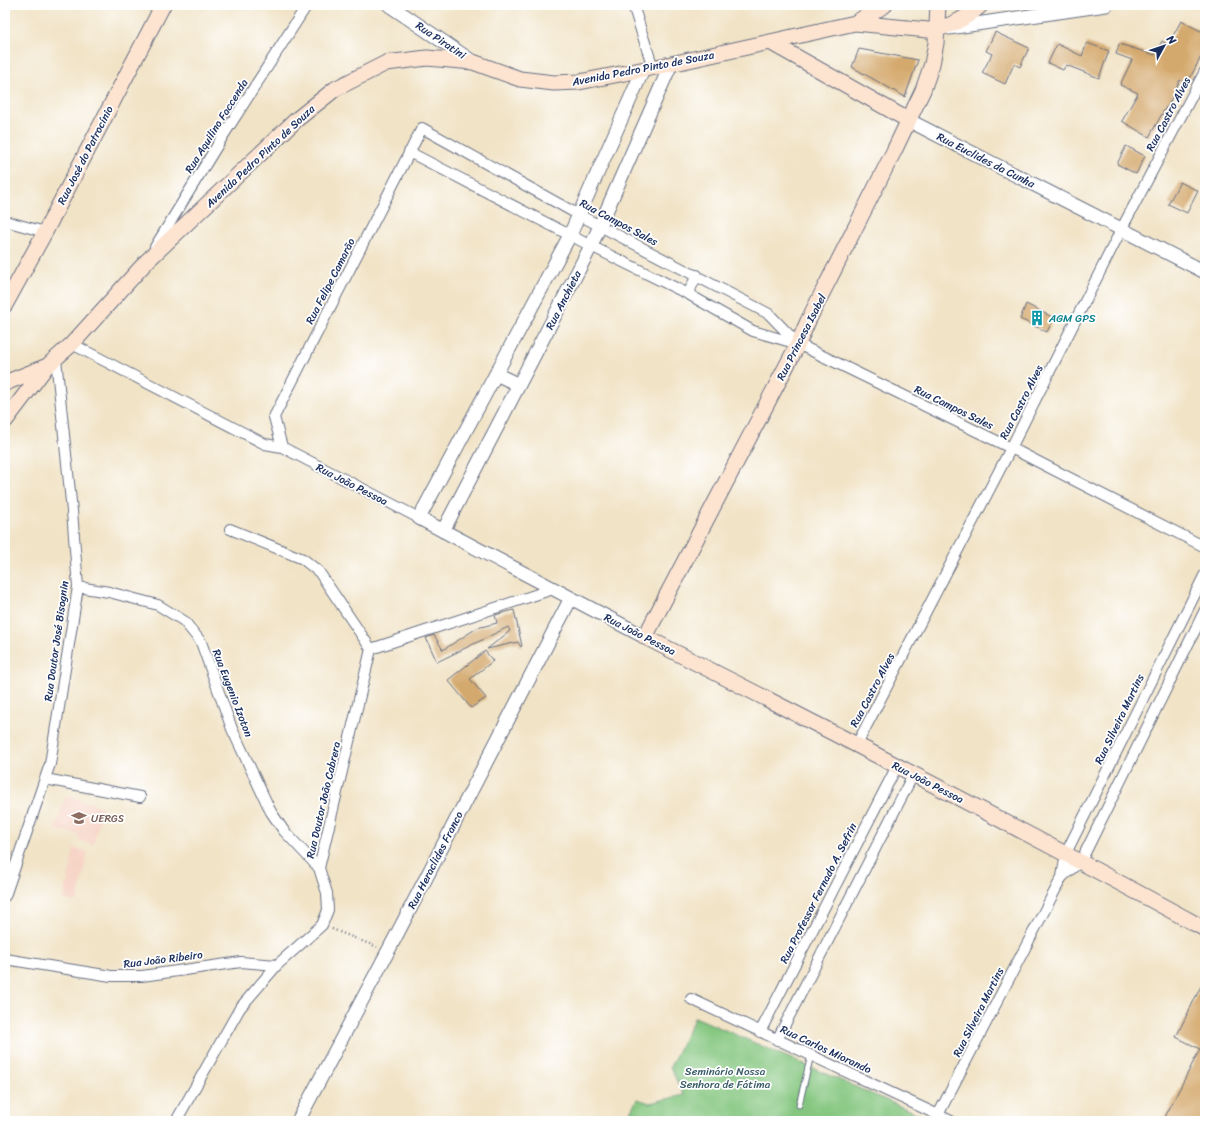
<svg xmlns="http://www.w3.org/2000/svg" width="1210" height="1126" viewBox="0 0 1210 1126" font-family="Sriracha,sans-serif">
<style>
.built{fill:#f6d2c3}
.green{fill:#84c67f;stroke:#507a6e}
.building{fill:#d4a96d}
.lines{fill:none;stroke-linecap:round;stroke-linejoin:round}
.service-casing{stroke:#666e82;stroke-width:7}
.minor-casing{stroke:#666e82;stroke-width:12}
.tertiary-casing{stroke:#666e82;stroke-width:15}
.secondary-casing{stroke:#666e82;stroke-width:17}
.path{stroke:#666e82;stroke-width:2.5;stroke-dasharray:1 3;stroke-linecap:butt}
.service{stroke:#fff;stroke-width:5}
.minor{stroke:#fff;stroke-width:10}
.tertiary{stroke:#fff;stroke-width:13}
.secondary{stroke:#fde4d1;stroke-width:15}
.labels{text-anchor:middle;stroke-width:3.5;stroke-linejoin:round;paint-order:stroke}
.street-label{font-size:11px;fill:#1b2f5e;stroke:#fff}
.culture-label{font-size:11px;fill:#0d838f;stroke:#fff;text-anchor:start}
.education-label{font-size:11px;fill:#785e54;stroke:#fff;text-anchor:start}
.park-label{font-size:11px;fill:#3a5c68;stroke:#fff}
</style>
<rect width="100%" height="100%" fill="#fff"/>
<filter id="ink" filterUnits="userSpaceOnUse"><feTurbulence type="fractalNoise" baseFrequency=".025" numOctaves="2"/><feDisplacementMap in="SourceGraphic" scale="8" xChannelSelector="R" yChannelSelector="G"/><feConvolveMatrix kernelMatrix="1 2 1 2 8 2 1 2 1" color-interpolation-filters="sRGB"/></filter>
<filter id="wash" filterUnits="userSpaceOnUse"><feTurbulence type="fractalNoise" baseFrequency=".012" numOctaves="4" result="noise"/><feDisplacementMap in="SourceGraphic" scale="16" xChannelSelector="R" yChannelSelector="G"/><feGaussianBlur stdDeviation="0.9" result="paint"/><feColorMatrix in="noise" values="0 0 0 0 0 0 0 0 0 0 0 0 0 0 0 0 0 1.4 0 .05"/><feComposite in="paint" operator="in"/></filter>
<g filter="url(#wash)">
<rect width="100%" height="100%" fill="#f1e3c6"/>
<path class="built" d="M66,796l37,11 -10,38 -14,-5v-5l-24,-6z
M74,848l14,4 -11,50 -13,-3z"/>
<path class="green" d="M695,1017l239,104h-309l12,-22 13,4 34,-8 -14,-28z"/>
<g id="blocks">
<path class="building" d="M1181,21l24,12v16l-18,35 -7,-4 -13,28 -1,-1 -17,30 -27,-16 16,-28 -18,-8 12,-25 -16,-6 3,-10 36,11 7,-14 6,4z
M995,32l34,16 -9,19 -6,-3 -9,20 -23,-11 10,-19 -6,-3z
M1087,43l22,8 -10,27 -33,-13 -3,5 -15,-7 9,-19 25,12z
M859,49l59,11 -13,37 -53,-30z
M1126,146l19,10 -9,18 -19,-10z
M1180,182l18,9 -11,22 -19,-9z
M1026,304l28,14 -7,14 -27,-13z
M514,610l8,36 -1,1 -3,-5 -31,7 23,-18 -2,-4 -71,35 -11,-24 8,-3 9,15 34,-22 20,-5 -2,-8z
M485,651l8,10 -23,18 16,19 -15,10 -23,-28z
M1205,978v143h-42l37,-72 -24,-12z"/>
</g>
</g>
<g filter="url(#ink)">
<use href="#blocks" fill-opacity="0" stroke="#666e82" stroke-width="1"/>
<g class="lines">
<g class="service-casing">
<path id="service" d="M799,1105l12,-50"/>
</g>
<g class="minor-casing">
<path id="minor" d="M633,5l20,63
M409,152l182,94 97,48 65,37 45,13 213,104 194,99
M5,221l40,11
M155,247l68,-111 84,-131
M688,294l9,-19
M72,344l193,100 17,3 137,71
M282,447l-8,-30 148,-289 157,87 190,99 29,30
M230,529l73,30 16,13 52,77
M78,587l31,5 49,13 26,16 17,21 31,87 39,83 13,19 35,37
M371,649l182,-60
M857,744l154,-296 110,-218 84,-159
M45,779l95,18
M1062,877l19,-16 124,-251
M5,896l45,-132 28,-177 -6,-76 -16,-152
M5,959l106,17h31l99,-14 36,3
M691,999l260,122
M760,1032l137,-266
M777,1040l136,-265
M938,1115l124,-238 4,-24 139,-279
M176,1121l64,-113 37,-43 45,-40 6,-15 -1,-17 -8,-25 52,-219"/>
</g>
<g class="tertiary-casing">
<path id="tertiary" d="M389,5l84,57
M949,28l157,-23
M643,70l-73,165 -151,283 226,119
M908,120l297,152
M496,374l23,11
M443,531l148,-285 80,-182
M298,1121l97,-183 176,-340"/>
</g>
<g class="secondary-casing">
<path id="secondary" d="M938,5l-2,38 -4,21 -9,26 -29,61 -86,170 -10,23 -153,293c188,95 375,191 560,292
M855,23l30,-18
M770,42l138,78
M5,305l40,-73 118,-227
M5,383l40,-16
M5,421l41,-54 26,-23 75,-83 149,-141 39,-31 51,-26 41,-5 46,4 47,17 34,4 25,-1 92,-18 184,-41 73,7c19,-1 39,-12 53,-25"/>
</g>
<path class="path" d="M332,929l45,18"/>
<use href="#service" class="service"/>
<use href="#minor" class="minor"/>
<use href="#tertiary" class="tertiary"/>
<use href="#secondary" class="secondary"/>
</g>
</g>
<defs>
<g id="building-bare" transform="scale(1.2)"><path d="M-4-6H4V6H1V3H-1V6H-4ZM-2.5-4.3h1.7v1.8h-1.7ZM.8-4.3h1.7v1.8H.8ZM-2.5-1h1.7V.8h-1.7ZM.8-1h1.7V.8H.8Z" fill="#0f9aa8" stroke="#fff" stroke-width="2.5" paint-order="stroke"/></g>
<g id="university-bare" transform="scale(1.2)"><path d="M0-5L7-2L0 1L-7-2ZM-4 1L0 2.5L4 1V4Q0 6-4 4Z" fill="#8d6e63" stroke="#fff" stroke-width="2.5" paint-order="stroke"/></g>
</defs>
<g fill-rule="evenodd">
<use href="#building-bare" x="1037" y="318"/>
<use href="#university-bare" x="79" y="818"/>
</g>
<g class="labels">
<g class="street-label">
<text transform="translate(441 40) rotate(34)" y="4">Rua Piratini</text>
<text transform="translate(643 68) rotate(-11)" y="4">Avenida Pedro Pinto de Souza</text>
<text transform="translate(1168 114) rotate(-62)" y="4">Rua Castro Alves</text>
<text transform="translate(216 126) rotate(-58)" y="4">Rua Aquilino Faccenda</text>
<text transform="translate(85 155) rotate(-63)" y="4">Rua José do Patrocínio</text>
<text transform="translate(260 156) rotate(-43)" y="4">Avenida Pedro Pinto de Souza</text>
<text transform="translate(986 160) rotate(27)" y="4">Rua Euclides da Cunha</text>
<text transform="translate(619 222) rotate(28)" y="4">Rua Campos Sales</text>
<text transform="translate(330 281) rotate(-63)" y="4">Rua Felipe Camarão</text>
<text transform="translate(563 300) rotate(-63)" y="4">Rua Anchieta</text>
<text transform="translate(801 337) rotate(-63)" y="4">Rua Princesa Isabel</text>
<text transform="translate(1021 402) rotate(-63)" y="4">Rua Castro Alves</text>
<text transform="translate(954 407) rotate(26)" y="4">Rua Campos Sales</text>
<text transform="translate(352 484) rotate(27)" y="4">Rua João Pessoa</text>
<text transform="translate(640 634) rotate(27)" y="4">Rua João Pessoa</text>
<text transform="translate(56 641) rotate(-82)" y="4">Rua Doutor José Bisognin</text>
<text transform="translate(872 690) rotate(-62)" y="4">Rua Castro Alves</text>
<text transform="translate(233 693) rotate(69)" y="4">Rua Eugenio Izoton</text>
<text transform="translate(1119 719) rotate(-64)" y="4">Rua Silveira Martins</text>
<text transform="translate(928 782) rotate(27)" y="4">Rua João Pessoa</text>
<text transform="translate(323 800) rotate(-77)" y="4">Rua Doutor João Cabrera</text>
<text transform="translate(435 860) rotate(-63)" y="4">Rua Heraclides Franco</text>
<text transform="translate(818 893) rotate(-63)" y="4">Rua Professor Fernado A. Sefrin</text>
<text transform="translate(163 959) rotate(-7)" y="4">Rua João Ribeiro</text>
<text transform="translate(978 1012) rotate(-63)" y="4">Rua Silveira Martins</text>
<text transform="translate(826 1049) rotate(25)" y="4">Rua Carlos Miorando</text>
</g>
<g class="culture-label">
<text x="1049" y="322">AGM GPS</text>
</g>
<g class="education-label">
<text x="91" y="822">UERGS</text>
</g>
<g class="park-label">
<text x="725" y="1075">Seminário Nossa<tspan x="725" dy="13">Senhora de Fátima</tspan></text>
</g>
</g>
<rect width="1210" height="1126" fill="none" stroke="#fff" stroke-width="20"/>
<g transform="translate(1164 46) rotate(50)" stroke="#ffffff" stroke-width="3" paint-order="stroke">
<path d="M0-3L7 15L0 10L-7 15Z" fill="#1b2f5e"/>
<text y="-6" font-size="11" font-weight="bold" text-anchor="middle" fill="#1b2f5e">N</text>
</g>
</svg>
